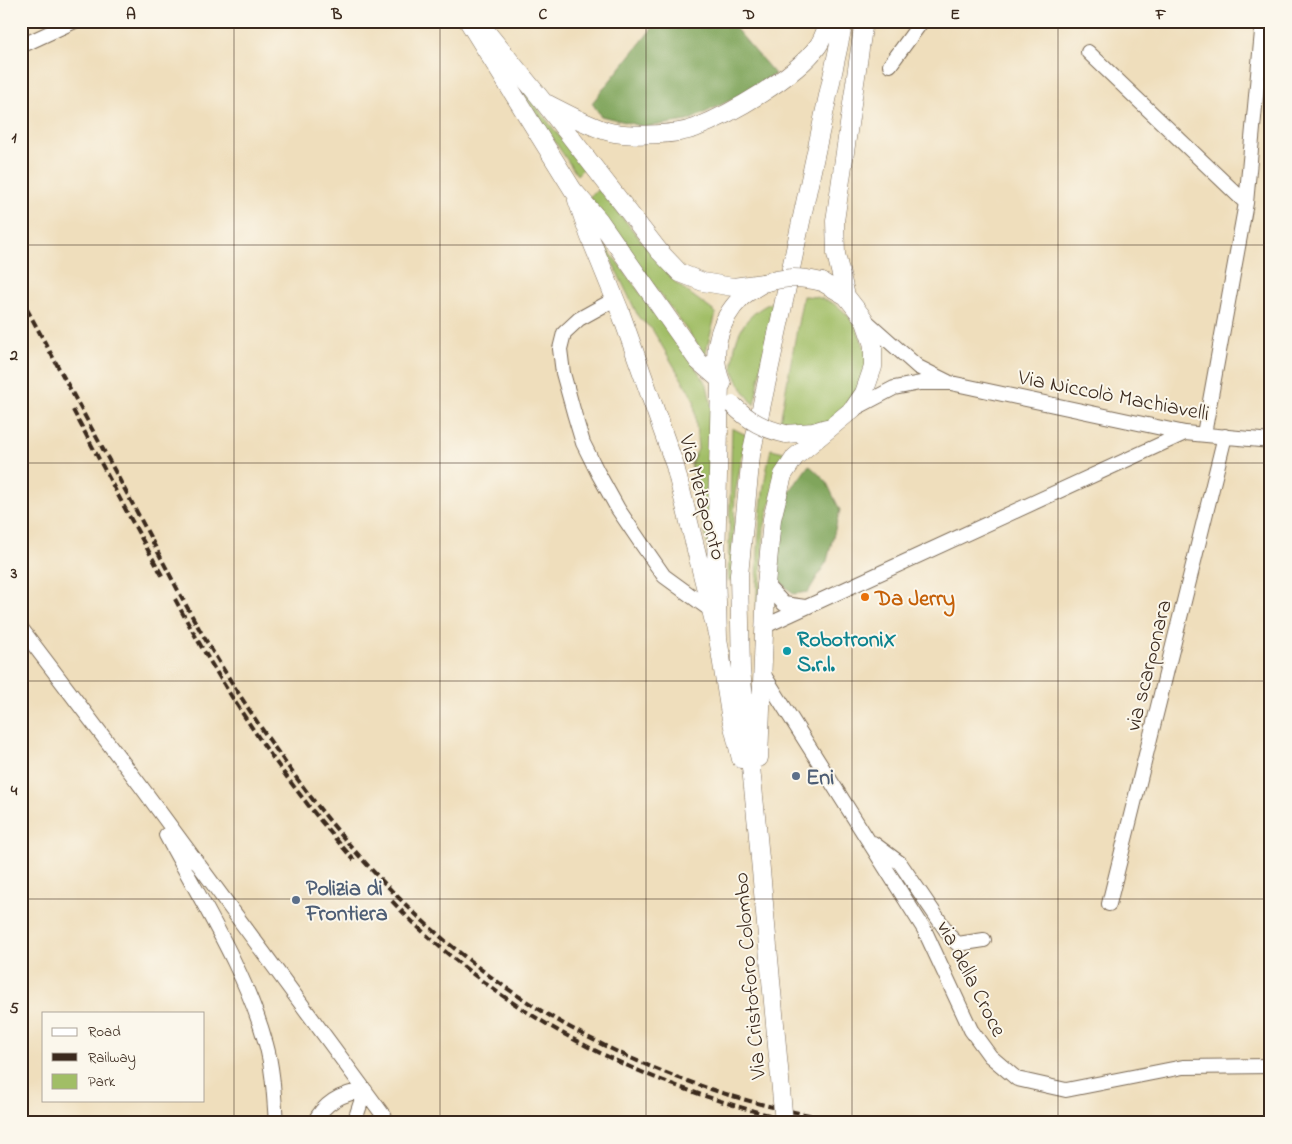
<svg xmlns="http://www.w3.org/2000/svg" width="1292" height="1144" viewBox="0 0 1292 1144" font-family="'Indie Flower',sans-serif">
<style>
.green{fill:#a1be66;stroke:#6e7442}
.forest{fill:#80a55b;stroke:#5e683c}
.lines{fill:none;stroke-linecap:round;stroke-linejoin:round}
.minor-casing{stroke:#7a6955;stroke-width:16}
.major-casing{stroke:#7a6955;stroke-width:19}
.minor{stroke:#fff;stroke-width:14}
.major{stroke:#fff;stroke-width:18}
.rail{stroke:#3b2a1e;stroke-width:4;stroke-dasharray:8 4;stroke-linecap:butt}
.major-bridge-casing{stroke:#7a6955;stroke-width:19;stroke-linecap:butt}
.major-bridge{stroke:#fff;stroke-width:18}
.grid{fill:none;stroke:#3b2a1e;stroke-width:1;stroke-opacity:0.55}
.food-dot{fill:#e8710a;stroke:#fbf7ec;stroke-width:2}
.culture-dot{fill:#0f9aa8;stroke:#fbf7ec;stroke-width:2}
.service-dot{fill:#5c6f8a;stroke:#fbf7ec;stroke-width:2}
.labels{text-anchor:middle;stroke-width:4;stroke-linejoin:round;paint-order:stroke}
.street-label{font-size:22px;fill:#3b2a1e;stroke:#fbf7ec}
.food-label{font-size:22px;font-weight:bold;fill:#c56008;stroke:#fbf7ec;text-anchor:start}
.culture-label{font-size:22px;font-weight:bold;fill:#0d838f;stroke:#fbf7ec;text-anchor:start}
.service-label{font-size:22px;font-weight:bold;fill:#4e5e75;stroke:#fbf7ec;text-anchor:start}
.neatline{fill:none;stroke:#3b2a1e;stroke-width:2}
.grid-label{font-size:16px;text-anchor:middle;font-weight:bold;fill:#3b2a1e}
</style>
<rect width="100%" height="100%" fill="#fbf7ec"/>
<filter id="ink" filterUnits="userSpaceOnUse"><feTurbulence type="fractalNoise" baseFrequency=".02" numOctaves="2"/><feDisplacementMap in="SourceGraphic" scale="10" xChannelSelector="R" yChannelSelector="G"/><feConvolveMatrix kernelMatrix="1 2 1 2 8 2 1 2 1" color-interpolation-filters="sRGB"/></filter>
<filter id="wash" filterUnits="userSpaceOnUse"><feTurbulence type="fractalNoise" baseFrequency=".0096" numOctaves="4" result="noise"/><feDisplacementMap in="SourceGraphic" scale="20" xChannelSelector="R" yChannelSelector="G"/><feGaussianBlur stdDeviation="1.12" result="paint"/><feColorMatrix in="noise" values="0 0 0 0 0 0 0 0 0 0 0 0 0 0 0 0 0 1.4 0 .05"/><feComposite in="paint" operator="in"/></filter>
<g filter="url(#wash)">
<rect width="100%" height="100%" fill="#efdebc"/>
<path class="green" d="M504,65l80,103 -7,7z
M599,189l78,95 39,29 -11,42 -116,-158z
M603,243l90,121 14,21 6,27 -4,141 -18,-89 7,-15 -4,-49 -42,-71 -13,-11z
M803,296c31,0 51,19 60,48 2,5 4,10 4,15 0,23 -13,40 -30,55 -4,3 -7,8 -12,9 -16,5 -29,3 -45,-1z
M775,301l-21,104c-8,-11 -18,-23 -21,-37 -1,-4 1,-10 1,-15 3,-26 17,-42 41,-52z
M732,428l14,7 -11,59 -3,86 -4,1z
M771,449l13,3 -20,76 -7,110c0,-65 -1,-125 14,-189z"/>
<path class="forest" d="M658,21h71l46,53 -40,24 -47,23 -43,6 -44,-11 -9,-13z
M809,465l17,16 14,29 -13,51 -19,31 -15,2 -14,-14 -1,-38 12,-51z"/>
</g>
<g filter="url(#ink)">
<g class="lines">
<g class="minor-casing">
<path id="minor" d="M21,46l54,-25
M1088,52l158,151
M890,65l32,-44
M615,299l-36,20 -15,14 -4,16 3,24 11,40 9,30 15,30 20,36 23,34 23,33 48,35
M864,319l54,48 30,15
M854,409l40,-21 26,-5h31l234,50 86,8
M1204,434l42,-231 17,-182
M766,585l18,19 21,3
M763,627l422,-194
M21,628l119,157 249,338
M762,672l162,257 47,101 19,26 27,23 49,11 117,-23 88,-1
M166,835c35,66 80,136 100,209 7,25 8,52 10,79
M873,843l27,20 52,76 6,5 26,-4
M1109,904l116,-468
M314,1123c10,-21 28,-30 51,-33l-11,33"/>
</g>
<g class="major-casing">
<path id="major" d="M468,21l105,169 26,30 99,141 22,19 -4,187 2,71
M485,30l57,70 117,151 21,22 23,9 30,5 30,-4
M548,104c18,9 48,26 67,29 20,3 61,2 80,-5 36,-14 100,-51 123,-82 5,-7 8,-17 11,-25
M577,200l12,35 31,76 55,155 43,172 12,76 11,45
M846,296l-10,-42 -1,-33 29,-200
M722,384c-13,-30 -3,-64 19,-86 5,-5 13,-9 19,-13
M786,434l27,-2 13,-4
M759,758l7,-173 6,-66 11,-44 12,-18 58,-48 11,-16 9,-26v-22l-9,-26 -18,-23 -24,-14
M757,826l-16,-156 -2,-95 12,-120 93,-434"/>
</g>
<use href="#minor" class="minor"/>
<use href="#major" class="major"/>
<path class="rail" d="M21,298c39,73 79,145 118,218 25,47 49,96 77,141 68,112 149,222 253,303 50,40 106,73 164,99 72,32 147,54 226,64
M73,410l55,104 36,65
M175,599c50,94 109,182 179,261
M392,901c111,117 254,187 410,222"/>
<g class="major-bridge-casing">
<path id="major-bridge" d="M763,283c24,-6 34,-7 59,-1
M733,405c16,16 31,24 53,29
M757,826l27,297"/>
</g>
<use href="#major-bridge" class="major-bridge"/>
</g>
</g>
<path class="grid" d="M234,21v1102M440,21v1102M646,21v1102M852,21v1102M1058,21v1102M21,245h1250M21,463h1250M21,681h1250M21,899h1250"/>
<circle class="food-dot" cx="865" cy="597" r="5"/>
<circle class="culture-dot" cx="787" cy="651" r="5"/>
<g class="service-dot">
<circle cx="796" cy="776" r="5"/>
<circle cx="296" cy="900" r="5"/>
</g>
<g class="labels">
<g class="street-label">
<text transform="translate(1114 394) rotate(11)" y="8">Via Niccolò Machiavelli</text>
<text transform="translate(704 497) rotate(75)" y="8">Via Metaponto</text>
<text transform="translate(1147 665) rotate(-76)" y="8">via scarponara</text>
<text transform="translate(748 976) rotate(-95)" y="8">Via Cristoforo Colombo</text>
<text transform="translate(973 978) rotate(63)" y="8">via della Croce</text>
</g>
<g class="food-label">
<text x="875" y="605">Da Jerry</text>
</g>
<g class="culture-label">
<text x="797" y="646">RobotroniX<tspan x="797" dy="25">S.r.l.</tspan></text>
</g>
<g class="service-label">
<text x="806" y="784">Eni</text>
<text x="306" y="895">Polizia di<tspan x="306" dy="25">Frontiera</tspan></text>
</g>
</g>
<rect width="1292" height="1144" fill="none" stroke="#fbf7ec" stroke-width="55"/>
<rect x="42" y="1012" width="162" height="90" fill="#fbf7ec" stroke="#aea59a"/>
<rect x="52" y="1028" width="25" height="8" fill="#ffffff" stroke="#aea59a"/>
<text x="88" y="1036" font-size="15" fill="#3b2a1e">Road</text>
<rect x="52" y="1053" width="25" height="8" fill="#3b2a1e" stroke="#aea59a"/>
<text x="88" y="1062" font-size="15" fill="#3b2a1e">Railway</text>
<rect x="52" y="1074" width="25" height="15" fill="#a1be66" stroke="#aea59a"/>
<text x="88" y="1086" font-size="15" fill="#3b2a1e">Park</text>
<rect x="28" y="28" width="1236" height="1088" class="neatline"/>
<g class="grid-label">
<text x="131" y="19">A</text>
<text x="337" y="19">B</text>
<text x="543" y="19">C</text>
<text x="749" y="19">D</text>
<text x="955" y="19">E</text>
<text x="1161" y="19">F</text>
<text x="14" y="142">1</text>
<text x="14" y="360">2</text>
<text x="14" y="578">3</text>
<text x="14" y="795">4</text>
<text x="14" y="1013">5</text>
</g>
</svg>
